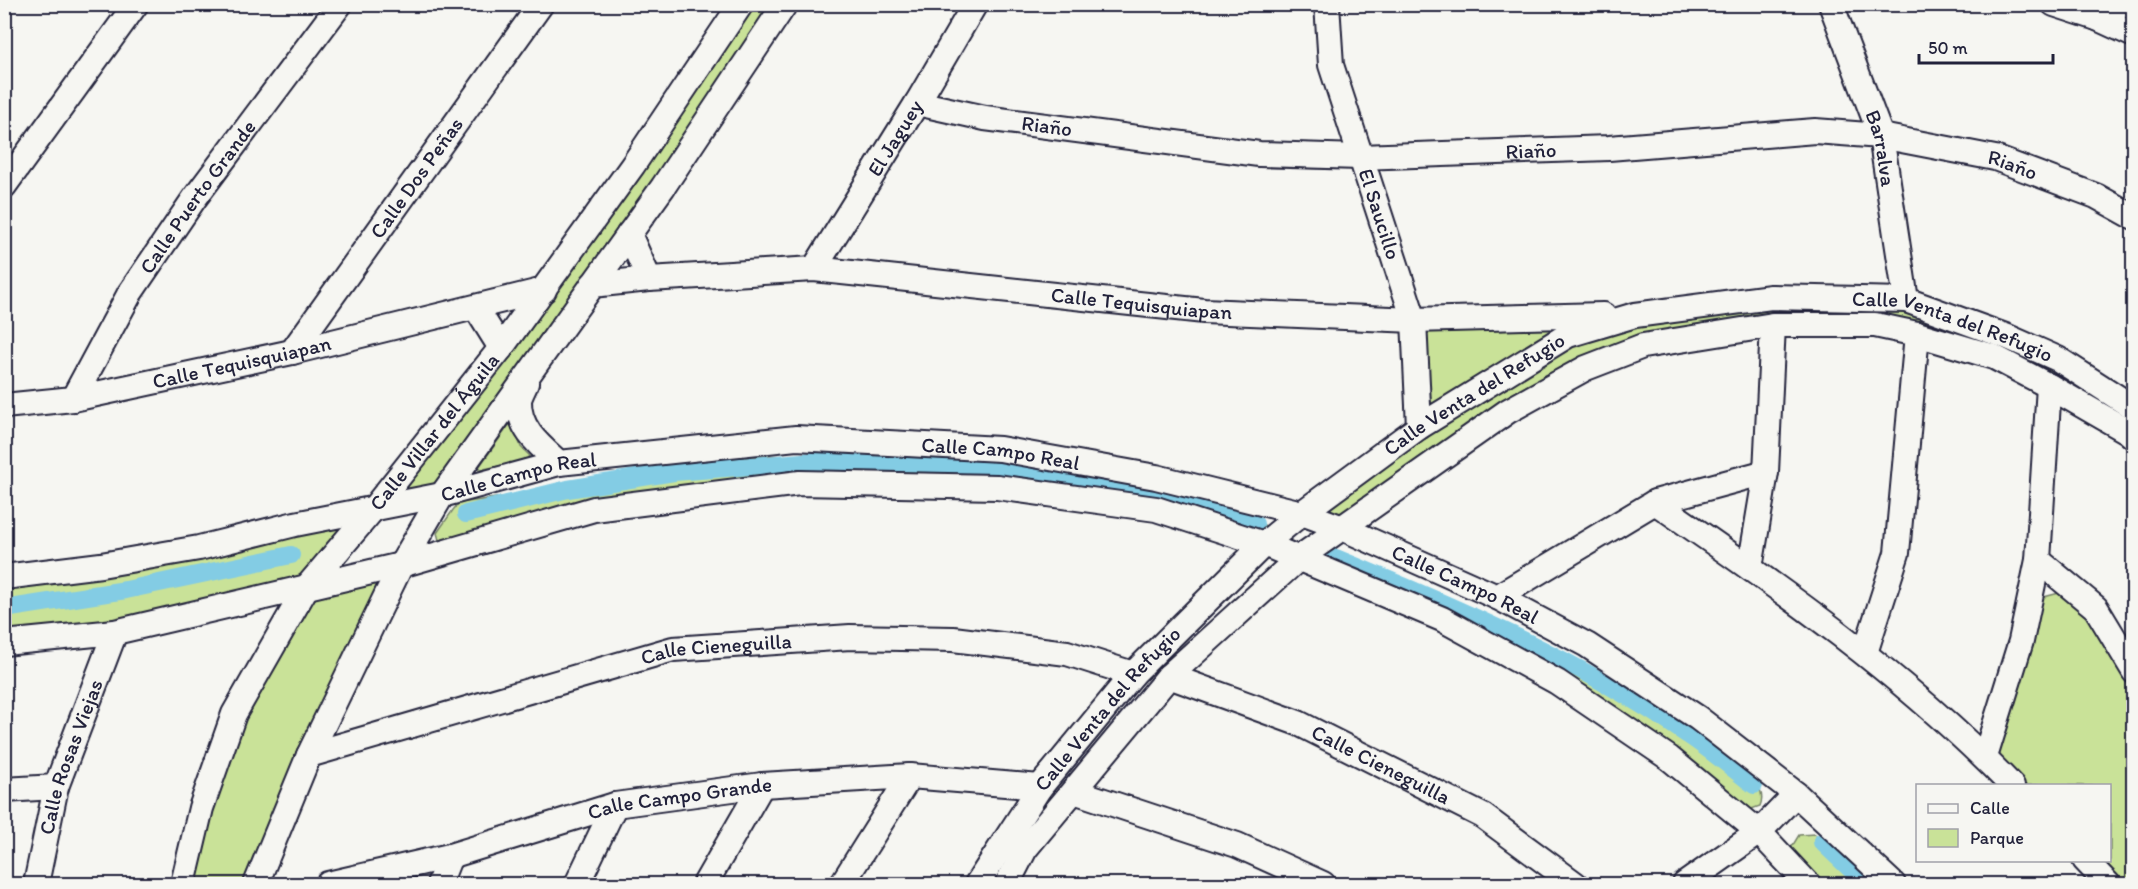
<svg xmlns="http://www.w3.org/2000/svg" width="2138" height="889" viewBox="0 0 2138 889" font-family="Itim,sans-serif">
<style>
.green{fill:#c9e298;stroke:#76826a;stroke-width:1.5}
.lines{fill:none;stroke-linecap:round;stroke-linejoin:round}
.canal{stroke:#83cce4;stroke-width:18}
.minor-casing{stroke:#22223b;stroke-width:28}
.minor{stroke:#f6f6f2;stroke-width:24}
.labels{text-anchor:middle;stroke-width:5;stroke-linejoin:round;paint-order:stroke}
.street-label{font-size:21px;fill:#22223b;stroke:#f6f6f2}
</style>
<rect width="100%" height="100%" fill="#f6f6f2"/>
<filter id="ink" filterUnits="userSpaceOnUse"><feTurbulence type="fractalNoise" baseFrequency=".0167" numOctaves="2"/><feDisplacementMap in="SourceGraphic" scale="12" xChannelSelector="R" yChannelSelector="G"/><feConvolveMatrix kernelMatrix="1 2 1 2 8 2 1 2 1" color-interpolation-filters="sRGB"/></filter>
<g filter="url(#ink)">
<path class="green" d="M741,5h44l-343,490 -68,13 -68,79 95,-22 -145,319h-73l18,-76 104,-220 -300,55 -1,-66 370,-69z
M1906,300l102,37 125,71v29l-6,-6 -210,-97 -144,-9 -187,43 -246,159 -38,-14 117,-86 -5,-107z
M512,421l9,26 12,12 -54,11v-3z
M767,456l153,3 164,23 145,31 26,8 13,6v6l-410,-54 -411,64 -8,-3 -2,-7 16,-23 6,-7 44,-6 187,-36z
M1340,554c132,57 265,111 379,199 16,12 51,29 41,53l-14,5 -110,-86 -306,-162v-6z
M2059,593l16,7 28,37 30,59v188h-20l-20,-23 17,-1v-74l-89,-1 -28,-31 38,-131 13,-26z
M1815,834l13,9 43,41h-55l-21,-21 -4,-15 8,-13z"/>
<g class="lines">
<path class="canal" d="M466,514l102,-25 106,-17 142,-11 111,2 92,10 91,15 145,36
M1336,558c120,49 245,103 352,177 23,15 44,33 66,50
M4,609l122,-19 165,-35
M1822,842l44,42"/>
<g class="minor-casing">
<g id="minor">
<path id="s1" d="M1327,4l4,61 83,255 5,107"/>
<path id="s2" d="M1831,4l50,132 25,164"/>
<path d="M2054,4l43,14 37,17"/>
<path d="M2097,18l27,-14"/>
<path id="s3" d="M917,103l68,15 274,36 101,3 249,-9 206,-17 66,5 114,22 101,38 38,21"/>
<path d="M4,186l132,-182"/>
<path d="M629,234l20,45"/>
<path id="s4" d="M814,269l103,-166 58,-99"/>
<path id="s5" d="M592,285l57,-6 165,-10 390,42 210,9 189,-5"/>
<path d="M476,308l25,40"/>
<path id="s6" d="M292,352l249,-348"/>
<path d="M526,383c-2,5 -6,12 -7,17 -1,29 21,46 40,63"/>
<path id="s7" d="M73,399l57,-106 64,-94 146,-195"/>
<path id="s8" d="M4,406l69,-7 219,-47 252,-62"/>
<path d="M1655,502c125,86 251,174 357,284"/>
<path d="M2038,560l58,48 38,63"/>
<path d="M1750,568l16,-96 7,-147"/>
<path id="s9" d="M4,577l97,-12 98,-17 96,-24 147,-29 117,-32 237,-25 204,11 156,28 146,36 38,14 157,70 90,48 111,73 98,76 97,90"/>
<path d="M1497,597l158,-95 111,-30"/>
<path d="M4,643l111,-11 286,-67 193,-56 206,-26 197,4 159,22 108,35 178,75 115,63 112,76 90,74 49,52"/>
<path d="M1865,653l32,-100 20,-219"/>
<path id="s10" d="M1169,676l129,47 185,93 92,68"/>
<path id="s11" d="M309,755l364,-106 177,-12 103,2 114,14 66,21"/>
<path d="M1985,757l36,-116 17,-81 11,-174"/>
<path d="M4,790l52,-3"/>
<path d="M1074,791l163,54 86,39"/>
<path d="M2085,860l23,24"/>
<path id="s12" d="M36,884l20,-97 59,-155"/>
<path id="s13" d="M183,884l18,-76 33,-94 72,-126 68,-80 127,-160 132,-183 108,-161"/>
<path d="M256,884l53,-129 92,-190 41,-70 221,-308 122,-183"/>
<path id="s14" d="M328,884l122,-28 165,-51 147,-20 148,-9 130,11"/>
<path d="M439,884l11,-28"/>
<path d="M577,884l38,-79"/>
<path d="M705,884l57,-99"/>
<path d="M842,884l68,-108"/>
<path id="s15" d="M977,884l63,-97 93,-113 131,-130 38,-31 117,-86 149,-92 67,-20 136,-18 135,3 102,37 50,22 76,49"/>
<path d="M1007,884l18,-35 144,-173 130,-118 209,-147 78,-43 57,-22 130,-21h102l42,9 77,23 55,29 78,45 7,6"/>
<path d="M1685,884l74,-52 37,-38"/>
</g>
</g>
<use href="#minor" class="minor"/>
</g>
</g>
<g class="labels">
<g class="street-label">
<text dy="7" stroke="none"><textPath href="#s3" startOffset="132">Riaño</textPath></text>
<text dy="7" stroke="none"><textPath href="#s4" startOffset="154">El Jaguey</textPath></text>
<text dy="7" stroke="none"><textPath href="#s2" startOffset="153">Barralva</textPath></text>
<text dy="7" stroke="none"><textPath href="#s3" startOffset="618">Riaño</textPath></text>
<text dy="7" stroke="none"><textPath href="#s3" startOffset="1104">Riaño</textPath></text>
<text dy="7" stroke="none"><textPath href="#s6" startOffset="214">Calle Dos Peñas</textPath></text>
<text dy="7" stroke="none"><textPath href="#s7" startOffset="238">Calle Puerto Grande</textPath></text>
<text dy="7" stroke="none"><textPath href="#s1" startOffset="218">El Saucillo</textPath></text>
<text dy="7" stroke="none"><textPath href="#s5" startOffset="552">Calle Tequisquiapan</textPath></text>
<text dy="7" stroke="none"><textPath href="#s15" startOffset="1209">Calle Venta del Refugio</textPath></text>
<text dy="7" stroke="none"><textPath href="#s8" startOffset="242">Calle Tequisquiapan</textPath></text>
<text dy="7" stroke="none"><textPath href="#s15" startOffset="705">Calle Venta del Refugio</textPath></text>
<text dy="7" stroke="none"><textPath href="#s13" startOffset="525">Calle Villar del Águila</textPath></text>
<text dy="7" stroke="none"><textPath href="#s9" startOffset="1011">Calle Campo Real</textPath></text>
<text dy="7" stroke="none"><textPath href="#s9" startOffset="525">Calle Campo Real</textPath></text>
<text dy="7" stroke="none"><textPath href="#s9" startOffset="1497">Calle Campo Real</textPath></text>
<text dy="7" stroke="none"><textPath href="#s11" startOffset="422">Calle Cieneguilla</textPath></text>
<text dy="7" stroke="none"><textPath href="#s15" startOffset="219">Calle Venta del Refugio</textPath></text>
<text dy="7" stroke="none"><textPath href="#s12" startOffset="132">Calle Rosas Viejas</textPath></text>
<text dy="7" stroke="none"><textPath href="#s10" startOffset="230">Calle Cieneguilla</textPath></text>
<text dy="7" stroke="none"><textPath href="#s14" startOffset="363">Calle Campo Grande</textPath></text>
</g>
</g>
<rect width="2138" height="889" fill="none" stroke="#f6f6f2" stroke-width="24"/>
<rect x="12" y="12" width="2114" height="865" fill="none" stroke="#22223b" stroke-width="2" filter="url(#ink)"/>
<rect x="1916" y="784" width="195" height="78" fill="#f6f6f2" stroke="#a1a1a9" stroke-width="1.5"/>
<rect x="1928" y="804" width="30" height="9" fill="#f6f6f2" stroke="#a1a1a9" stroke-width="1.5"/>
<text x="1970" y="814" font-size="18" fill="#22223b">Calle</text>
<rect x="1928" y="829" width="30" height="18" fill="#c9e298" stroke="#a1a1a9" stroke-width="1.5"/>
<text x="1970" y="844" font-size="18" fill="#22223b">Parque</text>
<path d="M1919 54v9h134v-9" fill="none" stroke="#22223b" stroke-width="3"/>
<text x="1928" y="54" font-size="18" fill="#22223b" stroke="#f6f6f2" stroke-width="4.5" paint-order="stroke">50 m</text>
</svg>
